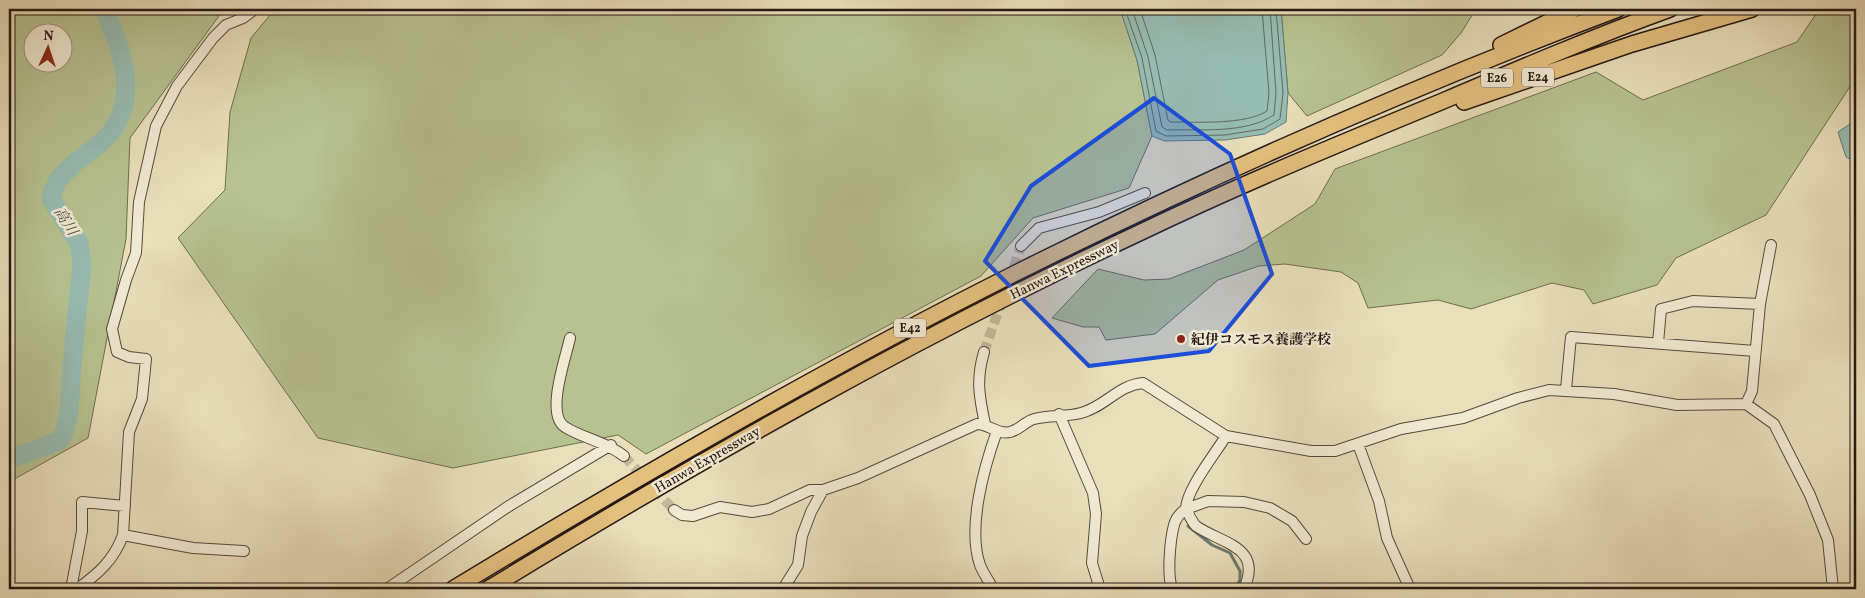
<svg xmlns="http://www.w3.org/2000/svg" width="1865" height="598" viewBox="0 0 1865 598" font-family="Vollkorn,'Noto Serif JP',serif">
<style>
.green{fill:#b6c290;stroke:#6e6d52;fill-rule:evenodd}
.water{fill:#97bcb2;stroke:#697a72}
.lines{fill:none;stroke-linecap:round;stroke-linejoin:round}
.shore{stroke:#5e6a62;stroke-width:1}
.stream{stroke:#697a72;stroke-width:3}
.river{stroke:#97bcb2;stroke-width:19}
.minor-tunnel{stroke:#c2b799;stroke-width:10;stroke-dasharray:10 5;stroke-linecap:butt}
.minor-casing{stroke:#564a3d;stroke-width:12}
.highway-casing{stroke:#251813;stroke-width:18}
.minor{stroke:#f1ead3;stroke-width:10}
.highway{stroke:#e4c07e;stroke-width:15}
.marked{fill:#1d4ed8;fill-opacity:0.2;stroke:#1d4ed8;stroke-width:4;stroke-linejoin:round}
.poi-dot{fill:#8f2418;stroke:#f1ead3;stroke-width:2}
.labels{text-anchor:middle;stroke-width:5;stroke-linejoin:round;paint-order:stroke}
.shield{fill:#f1ead3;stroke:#62574d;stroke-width:1}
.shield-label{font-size:12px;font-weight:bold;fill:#251813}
.street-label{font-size:14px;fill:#251813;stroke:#f1ead3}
.poi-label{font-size:14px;font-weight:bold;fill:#251813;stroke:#f1ead3;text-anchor:start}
.water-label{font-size:15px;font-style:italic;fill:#4d514b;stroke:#f1ead3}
</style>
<rect width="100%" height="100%" fill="#e9dfbb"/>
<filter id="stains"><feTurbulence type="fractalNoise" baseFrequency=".004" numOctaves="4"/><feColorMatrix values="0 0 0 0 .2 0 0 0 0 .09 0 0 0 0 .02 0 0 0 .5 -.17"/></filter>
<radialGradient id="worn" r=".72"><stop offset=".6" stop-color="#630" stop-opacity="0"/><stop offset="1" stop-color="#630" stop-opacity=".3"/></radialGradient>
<path class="green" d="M9,9h215l-94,129 -4,101 -38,199 -79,44zM32,32h30v30h-30z
M275,9h845l17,51 15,76 -23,52 -96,30 -52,58 -335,178 -28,-19 -165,33 -135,-30 -140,-200 47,-48 5,-78 21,-74z
M1281,9h195l-15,24 -19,22 -135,61 -19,-23z
M1824,9h32v73l-5,3 -85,130 -90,43 -19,27 -64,19 -9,-14 -32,-7 -81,26 -33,-9 -70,8 -10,-25 -17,-11 -56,-8 -26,2 -41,14 -63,54 -49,6 -7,-13h-16l-31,-9 46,-49 46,11 25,-1 75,-29 71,-46 20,-35 261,-97 47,28 154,-58 19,-28z"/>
<path class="water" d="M1120,9h161l7,84 -2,29 -21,12 -40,6 -61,1 -12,-5 -15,-76z
M1856,120v42l-10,-5 -8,-25z"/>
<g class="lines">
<path class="shore" d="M1125,9l17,49 14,73 10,5 59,-1 38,-6 17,-10 3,-26 -7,-84
M1132,9l16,48 14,70 5,3c34,-1 78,4 107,-15l2,-22 -6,-84
M1140,9l15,46 13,65 2,2c27,0 75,3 97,-11l2,-18 -7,-84"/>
<path class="stream" d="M1188,526l24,19 18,8 10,18v9l-5,9"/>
<path class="river" d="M9,459l50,-18 5,-8 5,-21 3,-49 10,-98 -3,-22 -28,-44c2,-17 13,-26 25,-37 12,-10 29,-20 37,-33 26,-36 7,-84 -9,-120"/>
<path class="minor-tunnel" d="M984,352l37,-106
M624,456l50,54"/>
<g class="minor-casing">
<path id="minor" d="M1021,246l18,-18 60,-16 46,-19
M570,338c-4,19 -25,77 -5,89 19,12 40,14 59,29
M1658,343l3,-34 32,-8 67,3
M984,352c-8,27 -5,44 1,72
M1566,389l5,-52 184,14
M1746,404l6,-13 8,-87 11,-59
M1059,414l34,79 3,21 -4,49 8,26
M1358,444l21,57 8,37 23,51
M674,510l8,5 11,1 27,-9 32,5 17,-3 41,-19h13l35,-12 119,-54c12,0 21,11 33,8 9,-2 16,-11 24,-13 15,-4 32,-2 47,-6 24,-6 37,-28 62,-30l83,53 85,15h24l66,-22 62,-11 55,-20 31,-8 65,4 63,11 69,-1 28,20 36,71 18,45 5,49
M123,535l70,13 51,3
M71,589l11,-58v-29l43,4
M77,589c21,-15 37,-29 46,-54l6,-103 13,-33 4,-40 -17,-2 -12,-5 -5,-23 14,-49 10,-27 3,-51 17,-76 21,-40 36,-48 13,-13 17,-7 12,-9
M387,589l122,-83 102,-61
M783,589l15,-24 4,-29 9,-24 12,-22
M993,589c-4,-8 -10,-16 -13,-24 -13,-37 4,-98 17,-134
M1172,589c-5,-15 -2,-49 2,-64 2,-8 6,-12 12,-16 0,-19 29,-55 40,-73
M1244,589c19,-43 -22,-45 -48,-63 -4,-4 -7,-11 -10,-17l22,-8 36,1 26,6 22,13 14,18"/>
</g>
<g class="highway-casing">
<path id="highway" d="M1501,45l74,-36
M1464,102l168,-58 120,-35
M453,589c192,-117 387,-229 589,-329 188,-93 380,-177 576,-251
M488,589c212,-129 427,-251 651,-356 100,-48 202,-90 304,-132 75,-32 150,-64 227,-92"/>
</g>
<use href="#minor" class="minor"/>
<use href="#highway" class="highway"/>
</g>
<path class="marked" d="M1154,98l76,56 42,120 -63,77 -120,15 -104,-105 46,-75z"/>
<circle class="poi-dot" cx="1181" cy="339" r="5"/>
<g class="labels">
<g class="shield">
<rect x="1522" y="67.5" width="32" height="19" rx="4"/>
<rect x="1481" y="68.5" width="32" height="19" rx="4"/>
<rect x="894" y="318.5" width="32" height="19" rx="4"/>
</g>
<g class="shield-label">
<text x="1538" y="81">E24</text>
<text x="1497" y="82">E26</text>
<text x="910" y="332">E42</text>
</g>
<g class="street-label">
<text transform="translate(1064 269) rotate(-26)" y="5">Hanwa Expressway</text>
<text transform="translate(707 459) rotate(-30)" y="5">Hanwa Expressway</text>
</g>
<g class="poi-label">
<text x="1191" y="344">紀伊コスモス養護学校</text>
</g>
<g class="water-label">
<text transform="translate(66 221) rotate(58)" y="5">高川</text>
</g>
</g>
<rect width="1865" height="598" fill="none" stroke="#e9dfbb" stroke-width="30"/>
<rect x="10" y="10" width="1845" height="578" fill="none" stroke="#251813" stroke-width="2.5"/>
<rect x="15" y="15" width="1835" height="568" fill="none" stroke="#251813"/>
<g transform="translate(48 48) rotate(3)"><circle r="24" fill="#f1ead3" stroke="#9f9686"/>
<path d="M0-4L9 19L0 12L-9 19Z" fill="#8f2418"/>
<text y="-8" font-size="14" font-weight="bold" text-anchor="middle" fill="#251813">N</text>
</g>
<rect width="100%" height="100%" filter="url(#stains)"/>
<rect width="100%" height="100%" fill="url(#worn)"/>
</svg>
